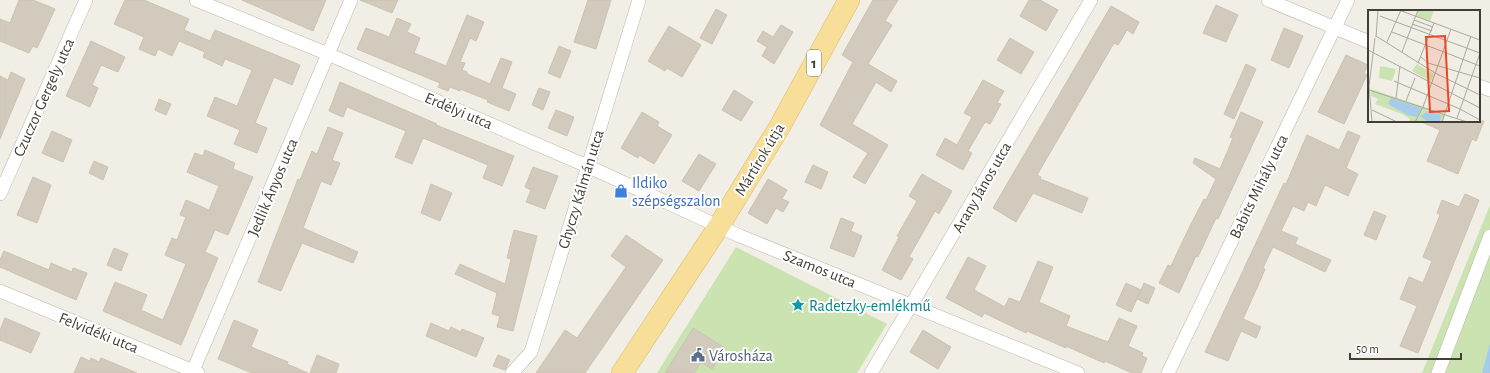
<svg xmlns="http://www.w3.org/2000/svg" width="1490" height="373" viewBox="0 0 1490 373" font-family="'Alegreya Sans',sans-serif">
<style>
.green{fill:#cbe3b1}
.water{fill:#a5cdea}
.building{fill:#d2cabc;stroke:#ccc2b0}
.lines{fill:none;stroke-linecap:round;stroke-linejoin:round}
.street-casing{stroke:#bcb6a9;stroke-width:14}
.primary-casing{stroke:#dabc6a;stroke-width:22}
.street{stroke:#fff;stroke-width:13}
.primary{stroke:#f7de99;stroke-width:21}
.labels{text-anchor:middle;stroke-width:4;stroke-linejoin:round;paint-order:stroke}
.shield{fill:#fff;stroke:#7b7872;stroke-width:1}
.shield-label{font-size:15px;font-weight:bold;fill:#433e35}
.street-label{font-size:16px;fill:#433e35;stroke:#fff}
.shop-label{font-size:16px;fill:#366cbe;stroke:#fff;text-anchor:start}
.culture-label{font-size:16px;fill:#0d838f;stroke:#fff;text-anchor:start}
.service-label{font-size:16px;fill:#4e5e75;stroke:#fff;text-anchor:start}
.inset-road{fill:none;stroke:#aba89f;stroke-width:1}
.view{fill:#ea4724;fill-opacity:0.15;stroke:#ea4724;stroke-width:2}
.inset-edge{fill:none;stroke:#433e35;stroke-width:2}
</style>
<rect width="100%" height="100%" fill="#f1eee6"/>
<path class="green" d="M1490,205v168h-68z
M736,247l151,77 -30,49h-200z"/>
<path class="water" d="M1490,343v30h-8z"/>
<path class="building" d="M19,0h14l22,9 -18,39 -4,-2 -4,7 -29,-12v-22l10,4z
M125,0h19l45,19 -5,11 26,11 5,-11 85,35 -8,20 -18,-8 -19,46 12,5 -10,25 -23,-9 6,-14 -33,-14 8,-19 22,9 15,-36 -27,-11 -3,7 -19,-9 2,-5 -26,-11 -7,15 -14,-7 -3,7 -16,-7 5,-12 -30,-13z
M242,0h84l-13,31z
M360,0h38l-6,13z
M588,0h23l-15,49 -22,-7z
M873,0h25l-13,21 7,4 -24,39 29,17 -6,11 -15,-10 -24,42 36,21 -23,39 -12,-7 15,-24 -48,-28 33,-63 -11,-7z
M1029,0h11l18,10 -12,21 -26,-15z
M1216,5l22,10 -12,27 -23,-9z
M1111,6l28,16 -6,12 -6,-4 -9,15 -4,-2 -77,132 4,2 -1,2 48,19 -6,15 -49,-20 -17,29 -23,-14z
M716,9l11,6 -15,29 -12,-6z
M467,15l17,7 -8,19 -6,-3 -10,24 5,1 -3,7 5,2v2l23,10 11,-26 11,4 -10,26 14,6 -7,17 -22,-9 1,-2 -28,-11v2l-10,-4 -2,4 -10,-4 2,-4 -83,-34 9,-21 23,9 8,-19 14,6 -4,8 13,6 -6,15 32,13z
M781,25l12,7 -19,32 -12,-8 5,-9 -10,-6 6,-10 10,6z
M669,26l32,19 -19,32 -15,-9 -2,3 -17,-10z
M1284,28l19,8 -14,32 -18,-8z
M1010,38l24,14 -13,22 -24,-14z
M91,41l34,16 -7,15 -17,-7 -9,20 6,3 -8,19 -24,-11z
M559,46l12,5 -11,27 -12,-5z
M1346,55l22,10 -4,8 3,2 -23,49 -26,-12z
M1246,64l10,5 -22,50 -10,-5z
M11,72l14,7 -25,60v-63l8,4z
M983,80l21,11 -7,12 4,1 -11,20 -5,-2 -17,29 4,2 -9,17 -27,-15 9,-17 12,7 15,-28 -8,-4z
M340,82l97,42 -1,1 78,31 -12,30 -19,-8 5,-13 -65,-27 -11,26 -17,-7 11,-26 -59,-24 -4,10 -14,-6z
M539,88l11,4 -7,18 -11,-5z
M734,90l19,12 -12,19 -19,-11z
M159,99l12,5 -5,11 -11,-5z
M556,110l18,7 -7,19 -19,-8z
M642,112l17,10 -2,4 15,9 -18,29 -15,-9 -1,3 -17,-10z
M1241,112l22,10 -45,97 -2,-1 -18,39 -2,-1 -17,37 -20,-10 9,-18 3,1 18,-38 15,-29 2,1 10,-21 -23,-16 2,-5 25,11 13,-31 -3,-1z
M1419,121h65l-8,20 -4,-2 -14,35 -31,-13 13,-31z
M328,127l15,6 -11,27 8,3 -9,22 -10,-4 -18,47 55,24 -5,11 -51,-20 -21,48 -23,-9 40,-103 2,1 12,-29 5,3z
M52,131l20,9 -9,22 -21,-9z
M1348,131l12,5 -14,32 12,6 -10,22 -23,-11 -9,21 -8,-4 -4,9 -11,-5 -12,25 17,7 -3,6 36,16 -6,12 -52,-25 -10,21 2,1 -5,12 -17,38 18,8 -5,11 -15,-7 -13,30 -23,-9 79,-169 2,1 21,-49 32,15z
M205,150l30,13 -2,6 20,8 -25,58 -13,-5 -10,22 13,6 -37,87 -78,-34 12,-29 32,13 -6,15 22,10 23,-56 -21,-9 7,-17 5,2 9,-23 -6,-2 6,-15 23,10 10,-24 -32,-14 8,-19 8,3z
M699,154l17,10 -17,27 -17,-10z
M94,161l14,6 -5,13 -14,-7z
M813,165l15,7 -7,17 -16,-7z
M533,167l25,9 -13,33 -19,-7 5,-12 -6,-3z
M922,174l30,17 -13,23 -4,-3 -26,46 4,2 -12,21 -19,-10 17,-33 -2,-1 20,-35 -8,-5z
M33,177l18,8 -14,38 -20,-8z
M768,179l19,11 -5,9 7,3 -6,10 -7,-4 -9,16 -19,-11z
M431,184l21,9 -12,28 -19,-8z
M1465,194l14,6 -61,153 -18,-7 17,-40 -17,-7 9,-22 14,6 9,-22 -9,-4 17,-42 -3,-2 5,-13 17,7z
M1374,211l12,5 -10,24 -12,-5z
M841,218l13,5 -3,8 11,5 -8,21 -24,-9z
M514,230l23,6 -24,95 -16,-4 3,-11 -8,-2 5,-21 -42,-19 5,-10 45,20 6,-25 -4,-1z
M626,235l37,25 -78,113h-49l29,-43 12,8 49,-71 -15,-11z
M114,248l14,6 -7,17 -14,-6z
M4,251l45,19 2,-7 21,9 1,-4 14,5 -11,27 -76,-33v-7z
M968,257l18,9 -12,24 31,17 4,-9 11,4 18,-41 15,6 -14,35 31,14 -4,10 42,16 11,-24 18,8 -9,20 15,7 -1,3 5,2 -6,15h-9l-27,-12 -1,2 -38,-17v2l-39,-17 -1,2 -42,-20 -2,4 -36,-19z
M1126,283l15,7 -10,22 -15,-7z
M1144,283l11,5 -7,16 -11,-5z
M5,318l35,15 -9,20 -31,-13v-10z
M234,320l24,10 -7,17 37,15 -1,2 21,9h-56l-34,-14z
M431,323l18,8 2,-4 10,5 1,-3 22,9 -8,19 -50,-21z
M693,328l32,20 -13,21 -11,-7 -7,11h-29z
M923,330l28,17 -13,22 -28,-17z
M317,355l22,9 -3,9h-26z
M498,355l12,5 -5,10 -12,-4z
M81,357l9,4 1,-3 8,4 2,-4 36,15h-63z"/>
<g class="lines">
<g class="street-casing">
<path id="street" d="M196,0l132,54 259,112 153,70 338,137
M1268,0l101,42
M1479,86l11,4
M0,194l86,-194
M0,291l198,82
M192,373l159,-373
M512,373l19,-21 108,-352
M871,373l220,-373
M1168,373l180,-373
M1438,373l52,-137"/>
</g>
<g class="primary-casing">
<path id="primary" d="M622,373l97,-147 61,-100 69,-126"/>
</g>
<use href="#street" class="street"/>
<use href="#primary" class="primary"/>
</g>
<defs>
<g id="shop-bare" transform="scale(1.08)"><path d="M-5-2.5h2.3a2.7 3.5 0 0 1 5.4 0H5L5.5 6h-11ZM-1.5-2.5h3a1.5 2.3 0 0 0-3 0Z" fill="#3f7fe0" stroke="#fff" stroke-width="2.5" paint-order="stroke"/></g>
<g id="sight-bare" transform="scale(1.08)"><path d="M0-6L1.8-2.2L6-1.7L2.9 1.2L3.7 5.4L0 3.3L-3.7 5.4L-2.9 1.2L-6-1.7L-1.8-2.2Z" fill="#0f9aa8" stroke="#fff" stroke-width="2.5" paint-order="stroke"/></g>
<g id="civic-bare" transform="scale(1.08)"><path d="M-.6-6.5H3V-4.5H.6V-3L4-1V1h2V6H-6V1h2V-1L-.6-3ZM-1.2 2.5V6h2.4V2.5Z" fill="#5c6f8a" stroke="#fff" stroke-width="2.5" paint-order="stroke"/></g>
</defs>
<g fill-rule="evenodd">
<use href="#shop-bare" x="621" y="191"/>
<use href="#sight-bare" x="798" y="305"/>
<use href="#civic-bare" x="698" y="355"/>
</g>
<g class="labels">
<rect class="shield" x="807" y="50" width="14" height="26" rx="3"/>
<g class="shield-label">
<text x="814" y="68">1</text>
</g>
<g class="street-label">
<text transform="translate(43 97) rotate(-66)" y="6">Czuczor Gergely utca</text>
<text transform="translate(459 110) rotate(23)" y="6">Erdélyi utca</text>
<text transform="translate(759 159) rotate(-59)" y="6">Mártírok útja</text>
<text transform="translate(1258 186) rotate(-64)" y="6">Babits Mihály utca</text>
<text transform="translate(272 187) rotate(-67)" y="6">Jedlik Ányos utca</text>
<text transform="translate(981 187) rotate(-60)" y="6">Arany János utca</text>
<text transform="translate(580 189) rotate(-73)" y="6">Ghyczy Kálmán utca</text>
<text transform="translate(820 268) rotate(22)" y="6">Szamos utca</text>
<text transform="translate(99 332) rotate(22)" y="6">Felvidéki utca</text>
</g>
<g class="shop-label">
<text x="632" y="188">Ildiko<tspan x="632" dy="18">szépségszalon</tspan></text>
</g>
<g class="culture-label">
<text x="809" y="311">Radetzky-emlékmű</text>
</g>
<g class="service-label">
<text x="709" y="361">Városháza</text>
</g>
</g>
<g transform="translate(1368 10)">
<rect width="112" height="112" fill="#f1eee6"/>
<path d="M50,0h16l-4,11 -14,-5zM49,54l17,10 -3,7 -19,-10zM12,56l16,3 -4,12 -13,-3zM3,79l74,25 -2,8h-33l-1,-4 -7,-4 -27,-10 3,-5 -7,-3z" fill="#cbe3b1"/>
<path d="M23,88l30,10 -4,9 -10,-2 -19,-11zM60,101l13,4 -1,7h-12l-8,-6z" fill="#a5cdea"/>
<path class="inset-road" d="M31,0l81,30M12,6l100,37M46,10l19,7M44,14l20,7M24,22l88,34M8,26l59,37 45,22M8,27l2,-27M19,32l14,-32M0,40l112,58M34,42l16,-42M53,47l7,6 52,15M50,53l16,-40M26,71l66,28 20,11M1,80l98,32M28,88l4,-32M38,91l9,-23M4,100l25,12M89,108l23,-65M4,112l-3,-36 6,-48M47,112l8,-15 28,-78M74,112l29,-86"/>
<path class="view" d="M77,26l4,75 -19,1 -4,-75z"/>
<rect width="112" height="112" class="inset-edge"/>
</g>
<path d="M1350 353v6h111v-6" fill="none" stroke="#433e35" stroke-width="2"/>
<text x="1356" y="353" font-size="12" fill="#433e35" stroke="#ffffff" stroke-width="3" paint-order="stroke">50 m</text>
</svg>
